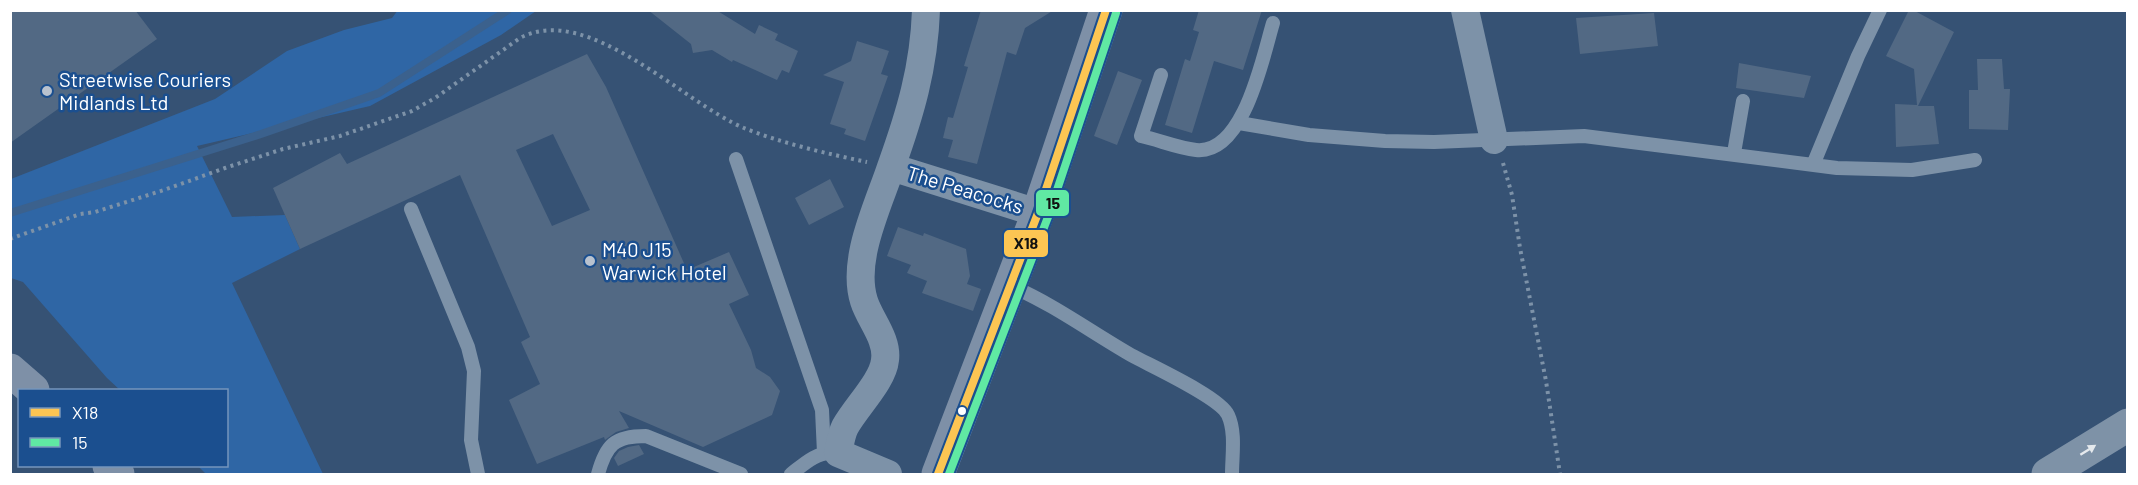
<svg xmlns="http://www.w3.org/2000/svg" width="2138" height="485" viewBox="0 0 2138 485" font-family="Barlow,sans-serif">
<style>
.green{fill:#2f66a5}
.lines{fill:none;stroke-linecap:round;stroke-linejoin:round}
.stream{stroke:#3b618d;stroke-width:8}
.building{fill:#526984;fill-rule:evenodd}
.path{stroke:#7d92a8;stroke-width:4;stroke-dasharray:3 4.5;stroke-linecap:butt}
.service{stroke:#7d92a8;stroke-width:14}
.minor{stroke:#7d92a8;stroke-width:28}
.trunk{stroke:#7e90a7;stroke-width:33}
.motorway{stroke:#7e92a7;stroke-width:33}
.bus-1-casing{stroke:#1b4f8f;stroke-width:12}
.bus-2-casing{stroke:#1b4f8f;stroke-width:12}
.bus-1{stroke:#fcc553;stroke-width:8}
.bus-2{stroke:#60e9a3;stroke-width:8}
.oneway{fill:#e5e9ed}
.poi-dot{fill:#b9c2ce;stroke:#1b4f8f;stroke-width:2}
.bus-dot{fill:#fff;stroke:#1b4f8f;stroke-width:2}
.labels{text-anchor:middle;stroke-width:5;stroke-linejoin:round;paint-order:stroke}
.poi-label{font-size:20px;fill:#fff;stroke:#1b4f8f;text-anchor:start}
.street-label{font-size:20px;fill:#fff;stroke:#1b4f8f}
.line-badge{stroke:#1b4f8f;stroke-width:2}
.pale-badge-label{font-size:16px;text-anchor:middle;font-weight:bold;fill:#111}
</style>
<rect width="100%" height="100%" fill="#365274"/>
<path class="green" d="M398,10l138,1 -35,24 -131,71 -173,40 35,71 53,-2 15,34 -68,34 91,191h-117l-8,-8h28v-76h-106l-13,-12 -84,-96 -12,-4v-99l204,-80 72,-48 57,-21 48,-12z"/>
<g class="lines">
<path class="stream" d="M10,213l251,-79 118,-41 129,-83"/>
</g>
<path class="building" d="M10,10h125l22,29 -147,104z
M648,10h68l39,24 4,-9 19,9 -3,6 23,11 -9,22 -7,-3 -5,10 -44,-20 -1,2 -20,-12 -19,3 -2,-9z
M981,10h73l-29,18 -9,27 -9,-3 -30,112 -29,-7 5,-17 -10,-2 5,-21 5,1 15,-51 -4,-1z
M1199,10h63l-19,60 -29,-9 -22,72 -27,-8 20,-66 5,2 9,-29 -6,-2z
M1909,10h4l41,22 -36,74h16l5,38 -43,3 -1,-43 22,1 -3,-36 -28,-13z
M1654,13l4,33 -78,8 -4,-36z
M857,41l32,10 -8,23 7,2 -23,65 -21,-7 2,-5 -16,-5 14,-42 -21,-7 28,-14z
M587,54l19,33 81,183 42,-18 20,43 -20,9 22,46 5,18 14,9 10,14 -8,24 -69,32 -84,-36 10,17 -13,4 -11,8 -1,-3 -67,27 -28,-64 31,-16 -19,-42 9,-5 -70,-162 -160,74 -27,-61 67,-35 7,11zM553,134l37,76 -38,16 -36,-76z
M1977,59h25l2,30h6l-2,41 -39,-1v-39h9z
M1739,63l72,13 -7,22 -68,-10z
M1118,71l24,9 -25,65 -23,-9z
M830,179l14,28 -35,18 -14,-27z
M898,227l25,9 1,-3 42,16 4,27 -3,8 14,5 -8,22 -51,-18 5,-12 -20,-8 4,-8 -24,-9z
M639,445l5,9 -26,12 -4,-8 5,-7 9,-4z"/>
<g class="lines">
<path class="path" d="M1503,163l9,32 8,53 26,133 14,93
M10,239l70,-25 15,-2 69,-22 61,-22 58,-19 57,-13 72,-25 23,-13 85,-60c68,-36 162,64 224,90 37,15 84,26 123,34"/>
<path class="service" d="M1161,75l-20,61c18,4 37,12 55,14 48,5 67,-94 77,-127
M1239,123l70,12 76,6 49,1 150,-6 253,32 75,2 63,-10
M1734,153l9,-52
M736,159l86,251 2,43
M1813,165l45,-109 22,-46
M411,209l57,138 6,24 -3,69 7,34
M1011,286c42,18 80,46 120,69 20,11 89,42 97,60 8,17 4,41 4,59
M598,474c8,-29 16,-38 48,-38l95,38
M791,474c12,-9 25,-22 41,-21"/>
<path class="minor" d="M926,10c-2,58 -16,104 -35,157l147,46
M1465,10l29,130
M888,474l-50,-21c2,-8 3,-18 7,-26 11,-20 38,-46 40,-67 3,-21 -15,-40 -21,-59 -13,-41 14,-95 27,-134"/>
<path class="trunk" d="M10,370l23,20
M109,466l9,8
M938,474l100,-261 68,-203"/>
<path class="motorway" d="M2048,474l80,-49"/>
<g class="bus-1-casing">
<path id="bus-1" d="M938,474l100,-261 68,-203"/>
</g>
<g class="bus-2-casing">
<path id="bus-2" d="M949,474l99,-257 68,-204"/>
</g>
<use href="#bus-1" class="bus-1"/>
<use href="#bus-2" class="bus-2"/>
</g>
<defs><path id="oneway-solid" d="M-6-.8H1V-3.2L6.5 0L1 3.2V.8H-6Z" transform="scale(1.5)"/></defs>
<use class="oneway" href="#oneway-solid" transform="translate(2088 450) rotate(-32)"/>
<g class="poi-dot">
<circle cx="47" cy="91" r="6"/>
<circle cx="590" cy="261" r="6"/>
</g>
<circle class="bus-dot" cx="962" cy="411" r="5"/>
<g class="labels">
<g class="poi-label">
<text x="59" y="87">Streetwise Couriers<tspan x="59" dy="23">Midlands Ltd</tspan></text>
<text x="602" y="257">M40 J15<tspan x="602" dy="23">Warwick Hotel</tspan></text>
</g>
<g class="street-label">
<text transform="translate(965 190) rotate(17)" y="7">The Peacocks</text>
</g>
</g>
<g class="line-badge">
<rect x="1035" y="189" width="35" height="28" rx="6" fill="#60e9a3"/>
<rect x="1003" y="229" width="46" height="29" rx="6" fill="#fcc553"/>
</g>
<g class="pale-badge-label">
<text x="1053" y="209">15</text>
<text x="1026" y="249">X18</text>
</g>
<rect width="2138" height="485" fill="none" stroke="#ffffff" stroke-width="24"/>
<rect x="18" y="389" width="210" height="78" fill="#1b4f8f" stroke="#7695bc" stroke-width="1.5"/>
<rect x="30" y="408" width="30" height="9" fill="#fcc553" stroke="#7695bc" stroke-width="1.5"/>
<text x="72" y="419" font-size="18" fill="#ffffff">X18</text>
<rect x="30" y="438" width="30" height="9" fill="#60e9a3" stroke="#7695bc" stroke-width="1.5"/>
<text x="72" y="449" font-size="18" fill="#ffffff">15</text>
</svg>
